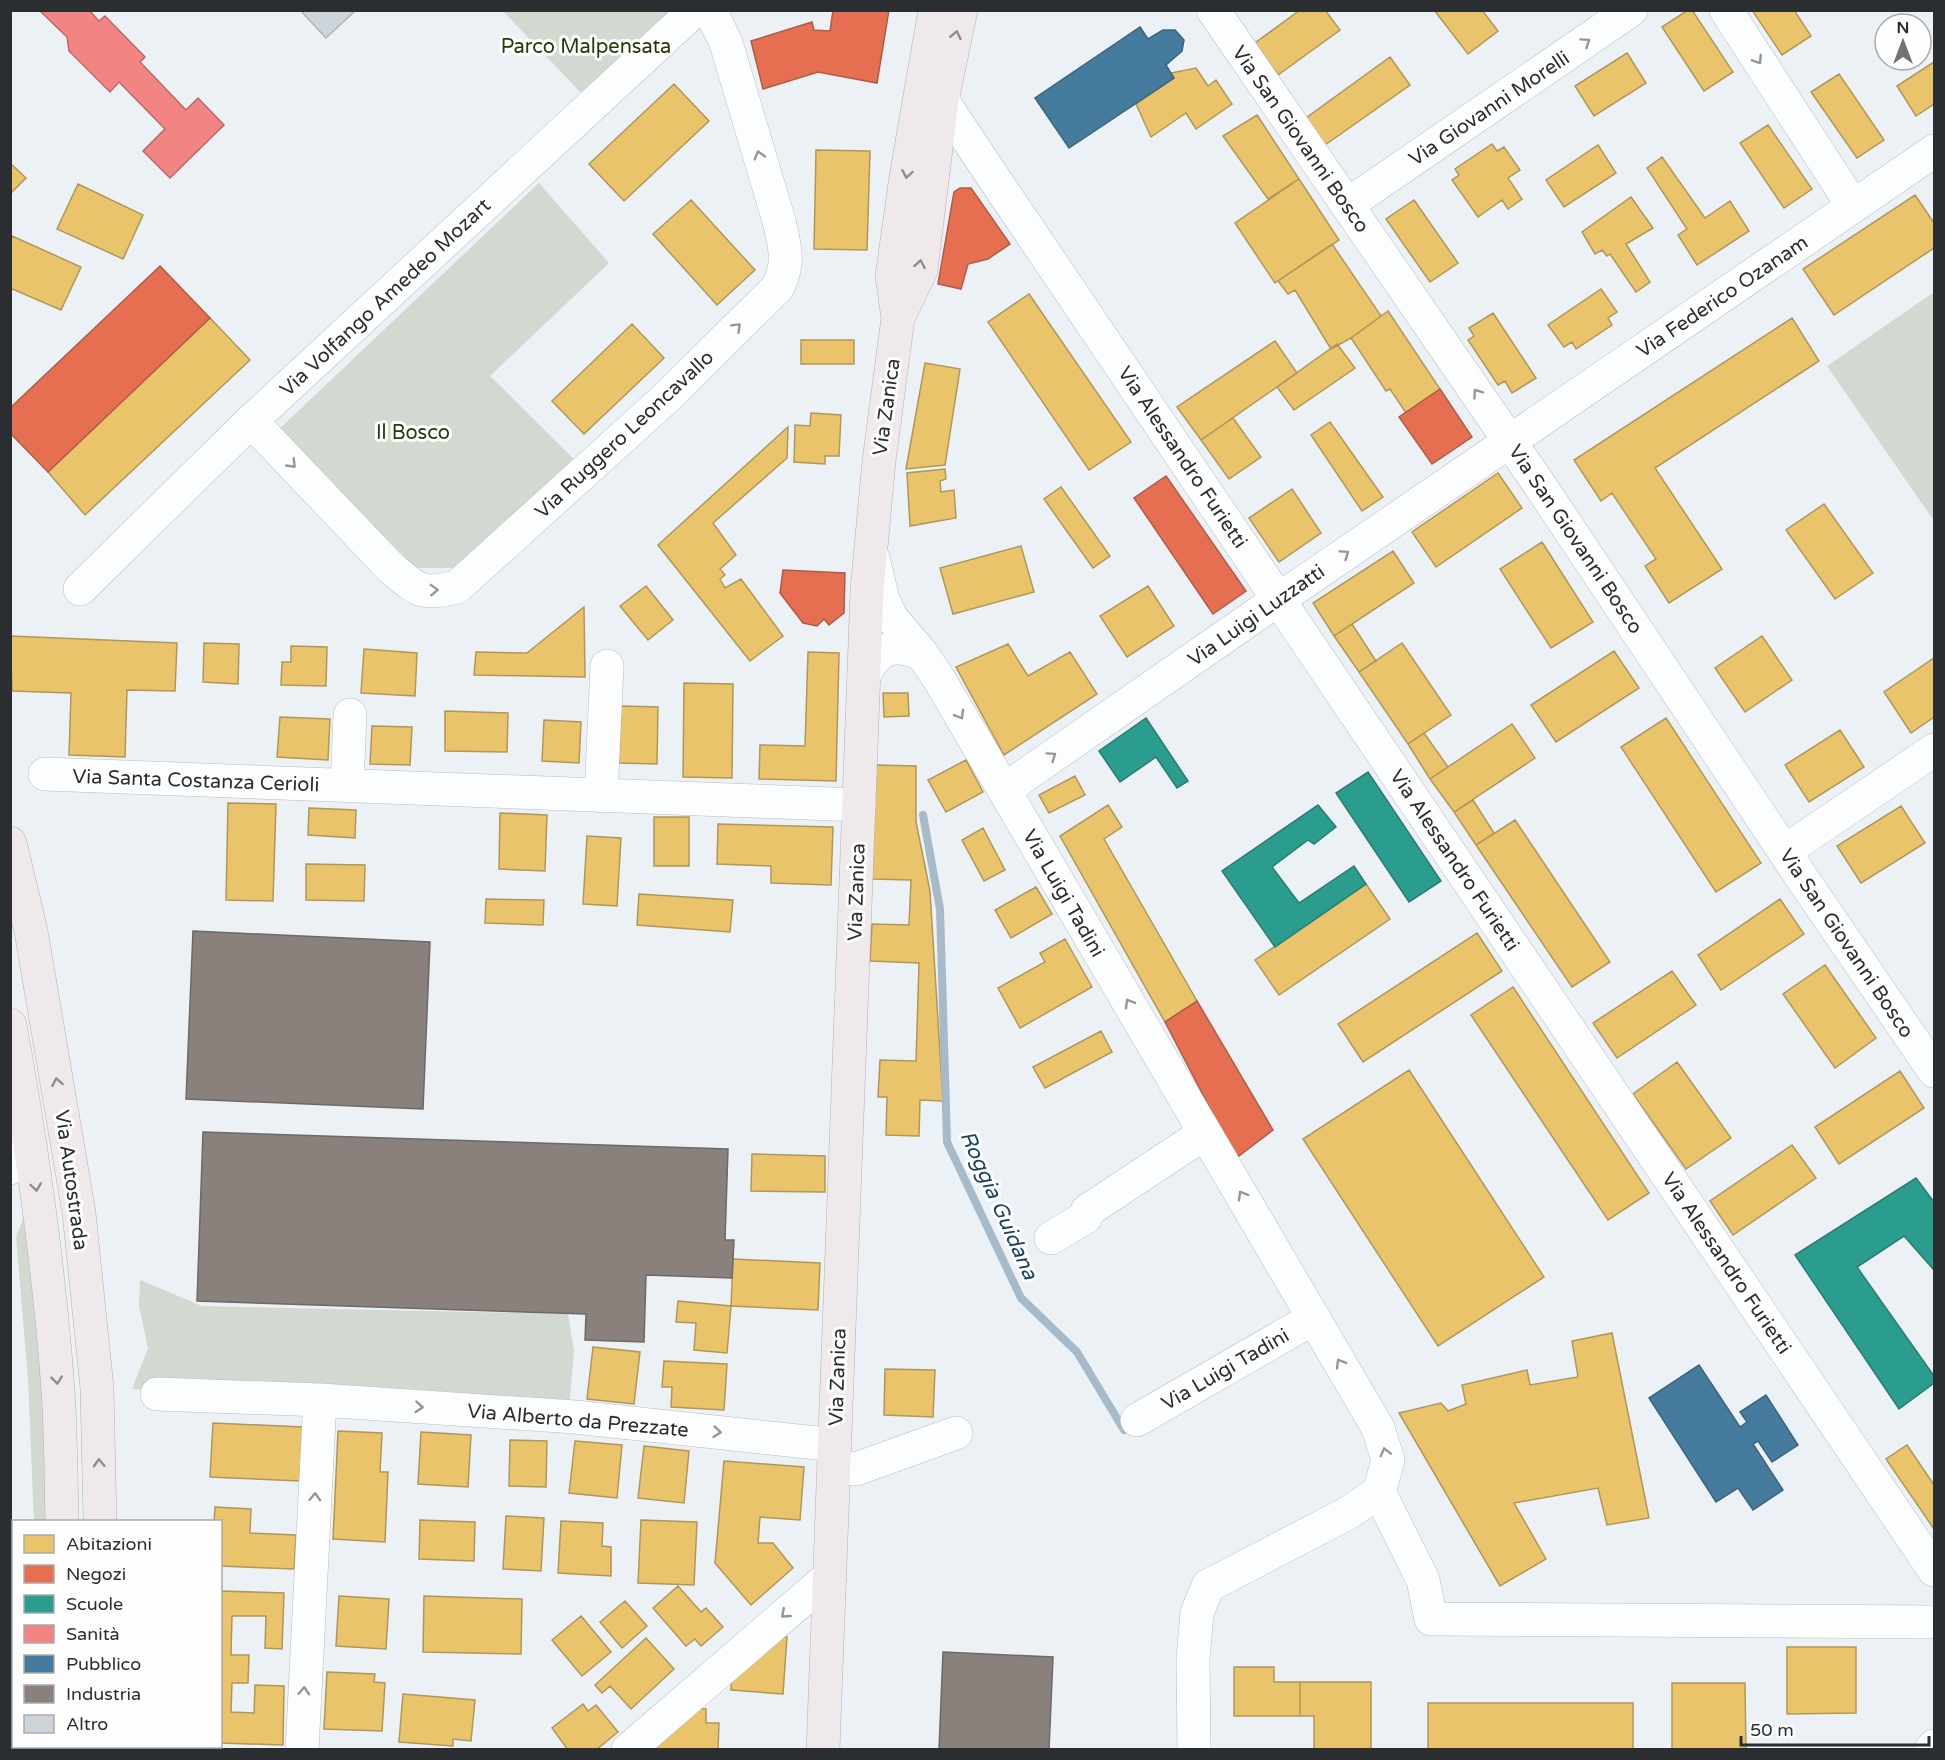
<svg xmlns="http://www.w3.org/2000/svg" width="1945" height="1760" viewBox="0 0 1945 1760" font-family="'Varela Round',sans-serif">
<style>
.green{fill:#d2d9d0}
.homes{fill:#e9c46a;stroke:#b09759;stroke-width:1.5}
.shops{fill:#e76f51;stroke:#af5c47;stroke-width:1.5}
.schools{fill:#2a9d8f;stroke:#2a7c73;stroke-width:1.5}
.health{fill:#f28482;stroke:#b66a6a;stroke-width:1.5}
.public{fill:#457b9d;stroke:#3d647d;stroke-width:1.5}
.industry{fill:#8a817c;stroke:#6e6866;stroke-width:1.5}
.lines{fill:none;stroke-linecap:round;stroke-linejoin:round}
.stream{stroke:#a7baca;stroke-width:8}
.building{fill:#cdd4da;stroke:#b0b3b7;stroke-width:1.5}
.minor-casing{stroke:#b9bdc1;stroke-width:34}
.major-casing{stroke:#b8aeb2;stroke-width:34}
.minor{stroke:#fcfdfe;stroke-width:33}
.major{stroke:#f0e9ec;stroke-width:33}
.oneway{stroke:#8e8c8e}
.oneway2{stroke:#949698}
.labels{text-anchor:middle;stroke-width:6;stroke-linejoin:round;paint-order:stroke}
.park-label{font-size:20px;fill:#2a3708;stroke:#fefefe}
.street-label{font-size:20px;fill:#2b2e31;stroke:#fefefe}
.water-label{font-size:21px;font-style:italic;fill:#174361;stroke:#fefefe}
</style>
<rect width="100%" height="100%" fill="#ecf1f6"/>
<path class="green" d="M503,11h173l-92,85z
M539,183l70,80 -119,113 86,85 -123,107h-37l-139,-137z
M1934,292v229l-107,-155z
M29,1203l25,318h-20l-6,-142 -12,-142z
M140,1280l62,26 366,8 6,37 -5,58 -437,-20 16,-41 -9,-42z"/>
<path class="homes" d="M1300,10h25l15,20 -62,45 -23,-32z
M1434,10h48l16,21 -30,23z
M1688,10h4l41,62 -29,19 -42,-64z
M1752,10h42l17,26 -29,19z
M1627,53l19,30 -52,33 -19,-30z
M1390,57l20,28 -85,60 -19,-27z
M1934,62v42l-18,12 -19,-30z
M1196,68l12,18 8,-6 16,24 -36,25 -10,-16 -35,24 -15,-33 38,-26 -3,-5z
M1839,74l45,66 -27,18 -46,-66z
M674,84l35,37 -85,80 -35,-37z
M1257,115l42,64 -31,20 -45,-63z
M1768,125l44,64 -28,19 -44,-65z
M1492,144l5,7 7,-4 16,23 -12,8 14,21 -14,10 -6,-9 -24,17 -26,-37 7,-5 -4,-6z
M1598,145l18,28 -52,34 -18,-27z
M816,150l54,1 -3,99 -53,-1z
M1662,157l43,61 25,-17 19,30 -52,34 -19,-30 9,-6 -40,-61z
M10,163l16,15 -16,16z
M1299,179l40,61 -64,43 -40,-60z
M78,184l65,31 -20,44 -66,-30z
M1915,195l19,28v25l-100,67 -31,-46z
M1631,197l22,31 -27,16 24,38 -14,10 -26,-38 -3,2 -5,-6 -7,4 -13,-22z
M691,200l64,70 -38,35 -64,-71z
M1414,200l44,63 -28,19 -44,-63z
M12,236l69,31 -20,43 -51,-22v-48z
M1332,244l49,72 -30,22 -20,11 -36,-59 -7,4 -10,-13z
M1601,289l16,23 -9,6 4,7 -36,24 -4,-7 -8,5 -16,-22z
M1029,294l102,148 -42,28 -101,-148z
M1388,311l52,78 -34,24 -16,-24 -4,2 -35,-53z
M1493,313l43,65 -24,15 -7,-12 -7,4 -30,-45 6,-4 -5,-8z
M210,318l40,42 -165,155 -37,-43z
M1792,318l27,43 -164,107 67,101 -53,34 -24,-37 11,-7 -44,-66 -11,8 -27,-41z
M632,324l32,34 -80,76 -32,-33z
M801,340h53v24h-53z
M1275,341l22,32 -96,67 -24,-33z
M1337,344l18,24 -61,42 -17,-23z
M925,363l35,6 -15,96 -39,4z
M811,413l30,2 -2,41h-14v8l-31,-2 1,-37 15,1z
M1233,418l28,39 -32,22 -28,-39z
M1330,422l53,75 -21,14 -51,-76z
M788,427l-1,31 -74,65 23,32 -16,14 5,6 -5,4 5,9 16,-9 42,57 -33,25 -92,-116z
M945,469l1,10 -6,2 1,11 13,-2 2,28 -46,8 -3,-53z
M1498,473l24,35 -86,59 -24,-35z
M1061,487l49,69 -17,12 -49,-69z
M1292,489l29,44 -42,29 -30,-44z
M1824,504l49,69 -38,26 -49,-69z
M1542,542l51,80 -42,26 -51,-79z
M1021,546l13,46 -81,22 -13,-46z
M1393,551l21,32 -80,53 -21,-33z
M646,586l27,34 -25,20 -28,-34z
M1148,586l26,40 -47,31 -27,-41z
M584,607l1,70 -111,-2 2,-23 51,1z
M1352,624l24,37 -17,11 -25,-36z
M10,636l167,7 -2,48 -48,-1 -2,67 -56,-2 2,-62 -59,-2z
M1762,636l30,44 -47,32 -30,-44z
M204,643l35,1 -1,40 -35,-2z
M1402,643l49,72 -43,29 -49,-72z
M1008,644l20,32 42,-24 27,42 -93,61 -48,-88z
M291,646l36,1 -1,39 -45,-1 1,-23h9z
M364,649l53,4 -2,43 -54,-3z
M1614,651l25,37 -83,54 -25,-37z
M808,652l31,1 -3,128 -77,-2 1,-34 45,1z
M1934,658v59l-23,16 -27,-41z
M684,683l49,1 -1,94 -49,-1z
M883,693h25l1,23 -25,1z
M621,706l37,1 -1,57 -38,-1z
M445,711l63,2 -1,39 -62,-1z
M280,717l50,2 -2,41 -51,-3z
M1666,718l95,145 -45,29 -95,-145z
M544,720l37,2 -2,41 -37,-2z
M1512,724l23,34 -81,54 -24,-33z
M372,726l40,1 -2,38 -40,-1z
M1840,730l24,37 -55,35 -24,-37z
M1424,733l24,34 -18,12 -22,-35z
M966,760l17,32 -37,20 -18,-32z
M876,765l40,1v56l14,69 13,210 -23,-1 -1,36 -33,-1 1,-38h-9l2,-37 36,1 3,-98 -49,-2 2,-37 37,1 2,-45 -39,-1z
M1075,776l10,19 -36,18 -10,-18z
M1473,800l21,33 -18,12 -22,-33z
M228,803l48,1 -3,97 -47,-1z
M1108,805l14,22 -18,12 93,162 -32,21 -105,-186z
M1901,806l24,37 -64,40 -24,-37z
M309,808l47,2 -1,28 -47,-3z
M500,813l47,2 -2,56 -46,-2z
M654,817h35v49h-35z
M1515,820l95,142 -38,25 -96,-142z
M718,824l115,3 -2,58 -60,-2v-17l-54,-2z
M983,828l22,42 -21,11 -22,-41z
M587,836l34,2 -4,68 -34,-2z
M306,864l59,1 -1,36 -58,-1z
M1366,884l24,35 -111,76 -24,-35z
M1036,887l16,27 -41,24 -16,-28z
M639,894l94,6 -3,32 -93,-7z
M486,899l58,1 -1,25 -58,-2z
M1780,899l24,35 -83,56 -23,-35z
M1477,933l25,38 -139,91 -25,-38z
M1065,939l27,48 -72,41 -22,-40 47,-26 -5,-9z
M1825,965l51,73 -41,30 -52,-74z
M1672,971l24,34 -79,53 -24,-35z
M1513,987l136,206 -41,27 -137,-205z
M1101,1031l11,21 -67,36 -12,-21z
M1677,1062l54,76 -45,31 -53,-75z
M1409,1070l135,207 -106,69 -135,-207z
M1900,1071l24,37 -85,56 -24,-37z
M1792,1145l24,33 -83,57 -23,-34z
M752,1154l73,2v36l-74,-1z
M733,1259l87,4 -2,47 -87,-4z
M678,1301l53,5 -4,47 -33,-3 2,-27 -20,-1z
M1612,1333l37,185 -42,7 -9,-37 -84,15 32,56 -46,27 -101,-173 42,-10 7,8 18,-7 -4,-19 65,-15 3,15 48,-8 -6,-36z
M593,1347l47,5 -6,52 -47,-5z
M664,1361l63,3 -3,46 -53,-3 1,-20h-10z
M885,1369l50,1 -2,47 -49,-2z
M213,1423l90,4 -3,54 -90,-4z
M338,1431l44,2 -2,39h8l-3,70 -52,-3z
M421,1432l50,3 -3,52 -50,-3z
M510,1440l37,1 -1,46 -37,-1z
M575,1441l47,4 -5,53 -48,-5z
M1907,1445l27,40v44l-48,-70z
M644,1446l45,5 -5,52 -46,-5z
M724,1461l80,6 -4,53 -40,-3 -2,26h15l20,25 -42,37 -36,-42z
M215,1507l36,2 -1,24 46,2 -2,34 -74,-3v-44h-6z
M506,1516l38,2 -3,53 -38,-2z
M420,1520l55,2 -1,39 -55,-2z
M641,1520l56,2 -3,63 -56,-2z
M561,1521l42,2 -1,23 9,1v29l-53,-3z
M678,1586l23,26 5,-4 17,19 -22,19 -6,-7 -9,7 -33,-38z
M220,1591l64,2 -2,56 -17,-1 1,-32h-34l-1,39h18l-1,28h-16l-1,29 23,1 1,-28 29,1 -1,59 -63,-2z
M339,1596l50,3 -3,50 -50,-3z
M424,1596l98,3 -1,55 -98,-2z
M625,1601l22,25 -25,22 -22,-26z
M581,1616l30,36 -29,24 -30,-36z
M765,1636l22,1 -4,57 -52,-4 1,-23z
M646,1638l28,31 -43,40 -21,-23 -8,7 -7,-8z
M1787,1647h69v66l-69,1z
M1234,1667h40v15h26v34h-66z
M327,1672l48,2 -1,8 11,1 -3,48 -58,-2z
M1300,1682h71v68h-57v-34h-14z
M1672,1683h73l1,67h-74z
M403,1694l72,6 -4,41 -18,-2v7l-54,-4z
M1428,1703h205v47h-205z
M583,1704l5,7 8,-6 22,27 -22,18h-28l-16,-22z
M683,1708l23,1v14h13l-1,27h-78z"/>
<path class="shops" d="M833,10h56l-12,73 -59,-11 -55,17 -12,-48 61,-19 2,8 16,1z
M960,188h11l39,56 -22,15 -20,5 -7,25 -23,-5 16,-92z
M160,266l50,52 -162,154 -38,-39v-25z
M1440,389l32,48 -40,27 -33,-47z
M1166,476l80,115 -33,23 -79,-116z
M783,570l62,3 -1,40 -15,12 -5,-6 -7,7 -14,-3 -23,-30z
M1197,1001l76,129 -37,28 -71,-136z"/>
<path class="schools" d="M1146,718l42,63 -11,7 -21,-31 -36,25 -21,-31z
M1368,772l73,109 -32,21 -73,-109z
M1318,805l18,22 -22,17 -6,-4 -36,27 27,36 55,-37 12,18 -91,63 -53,-76z
M1916,1178l18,24v68l-30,-34 -47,31 77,109v7l-35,26 -104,-154z"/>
<path class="health" d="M39,10h50l10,11 6,-5 40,41 -5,5 46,48 12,-12 26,27 -54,53 -27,-27 22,-22 -46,-47 -9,10 -41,-41 -2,-14z"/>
<path class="public" d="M1140,27l8,12 15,-9h12l9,10 -2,11 -16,14 8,13 -105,70 -34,-50z
M1699,1365l41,62 7,-5 -7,-10 26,-17 32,50 -26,17 -14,-21 -5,3 30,46 -30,20 -15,-22 -22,14 -67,-104z"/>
<path class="industry" d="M193,931l237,11 -7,167 -237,-10z
M203,1132l525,17 -3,91h9l-2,38 -86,-3 -2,67 -59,-2 1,-26 -389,-13z
M943,1652l110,5 -4,93h-110z"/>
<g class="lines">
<path class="stream" d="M923,815l17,94 7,233 74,156 56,54 47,78"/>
</g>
<path class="building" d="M300,10h56l-30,28z"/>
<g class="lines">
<g class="minor-casing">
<path id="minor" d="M1213,10l324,471 267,400 130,190
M1726,10l127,196
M937,82l5,18 43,65 949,1405
M1347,205l284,-195
M251,421l140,147c29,24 29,27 66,19l209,-189 112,-111c12,-25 7,-40 1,-66l-53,-178 -16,-33
M873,558l10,42 8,17 31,37 17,25 439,749 10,32 -9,32
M80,589l171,-168 444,-411
M864,676c14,-29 29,-34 58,-22
M45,774l814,31
M347,786l3,-71
M1004,790l249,-173 681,-466
M601,796l6,-130
M1785,851l149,-101
M10,1168l12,-64
M1051,1238l35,-21 1,-6 118,-78
M157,1394l163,6
M1137,1420l177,-102
M834,1467l22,2 100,-36
M1379,1492l44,88 8,39 503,3
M302,1750l18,-350 255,17 260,28
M628,1750l202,-174
M1194,1750l-1,-92 4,-45 11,-27 140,-73 31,-21
M1931,1750l3,-4"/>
</g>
<g class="major-casing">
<path id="major" d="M898,318l23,-48 21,-170 19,-90
M10,843l21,88 48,282 18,175 3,134
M10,1025c22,121 39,243 48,365 3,44 3,88 4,132
M62,1750v-4
M99,1750v-4
M823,1750l44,-1160 12,-129 19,-143 -6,-42 14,-99 29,-167"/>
</g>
<use href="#minor" class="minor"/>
<use href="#major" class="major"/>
</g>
<defs><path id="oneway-chevron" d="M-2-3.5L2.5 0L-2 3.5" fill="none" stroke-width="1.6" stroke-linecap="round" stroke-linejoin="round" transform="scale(1.5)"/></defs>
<g class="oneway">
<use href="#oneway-chevron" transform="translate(956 35) rotate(-78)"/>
<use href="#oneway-chevron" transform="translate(907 174) rotate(100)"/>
<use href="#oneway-chevron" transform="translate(920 264) rotate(-80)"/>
<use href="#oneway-chevron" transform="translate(57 1082) rotate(-100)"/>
<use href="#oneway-chevron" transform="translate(36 1187) rotate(82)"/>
<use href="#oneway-chevron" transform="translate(57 1380) rotate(84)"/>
<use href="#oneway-chevron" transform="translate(99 1463) rotate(-92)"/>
</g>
<g class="oneway2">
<use href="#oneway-chevron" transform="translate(1586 42) rotate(-34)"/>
<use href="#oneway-chevron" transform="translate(1758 60) rotate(57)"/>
<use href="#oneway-chevron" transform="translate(759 155) rotate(-106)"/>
<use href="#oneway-chevron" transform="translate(737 327) rotate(-45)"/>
<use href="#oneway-chevron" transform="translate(1477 393) rotate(-125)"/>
<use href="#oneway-chevron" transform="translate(292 464) rotate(46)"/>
<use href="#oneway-chevron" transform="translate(1345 554) rotate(-34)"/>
<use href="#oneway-chevron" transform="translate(434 590) rotate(-2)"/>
<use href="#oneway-chevron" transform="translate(960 715) rotate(60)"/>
<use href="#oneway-chevron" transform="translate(1052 756) rotate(-35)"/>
<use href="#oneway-chevron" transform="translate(1129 1003) rotate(-120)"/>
<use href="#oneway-chevron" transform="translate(1242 1195) rotate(-120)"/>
<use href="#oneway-chevron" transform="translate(1340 1363) rotate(-120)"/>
<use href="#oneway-chevron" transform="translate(419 1407) rotate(4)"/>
<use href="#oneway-chevron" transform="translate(717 1432) rotate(6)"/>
<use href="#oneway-chevron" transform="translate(1385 1452) rotate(-104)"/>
<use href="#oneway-chevron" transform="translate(315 1497) rotate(-87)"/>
<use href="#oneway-chevron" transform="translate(785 1614) rotate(139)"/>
<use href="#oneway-chevron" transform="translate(304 1691) rotate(-87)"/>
</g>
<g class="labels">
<g class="park-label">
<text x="586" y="53">Parco Malpensata</text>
<text x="413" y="439">Il Bosco</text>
</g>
<g class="street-label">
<text transform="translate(1489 108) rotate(-34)" y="7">Via Giovanni Morelli</text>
<text transform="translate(1301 139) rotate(55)" y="7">Via San Giovanni Bosco</text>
<text transform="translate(1722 296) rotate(-34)" y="7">Via Federico Ozanam</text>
<text transform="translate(385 297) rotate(-43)" y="7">Via Volfango Amedeo Mozart</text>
<text transform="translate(886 407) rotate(-82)" y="7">Via Zanica</text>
<text transform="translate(624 434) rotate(-43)" y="7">Via Ruggero Leoncavallo</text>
<text transform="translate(1183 457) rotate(56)" y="7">Via Alessandro Furietti</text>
<text transform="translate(1576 539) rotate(56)" y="7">Via San Giovanni Bosco</text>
<text transform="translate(1256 615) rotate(-35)" y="7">Via Luigi Luzzatti</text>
<text transform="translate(196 780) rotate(2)" y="7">Via Santa Costanza Cerioli</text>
<text transform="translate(1455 860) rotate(56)" y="7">Via Alessandro Furietti</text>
<text transform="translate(856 892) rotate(-88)" y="7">Via Zanica</text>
<text transform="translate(1064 893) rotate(60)" y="7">Via Luigi Tadini</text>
<text transform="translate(1847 943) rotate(56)" y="7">Via San Giovanni Bosco</text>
<text transform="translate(72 1180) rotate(82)" y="7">Via Autostrada</text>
<text transform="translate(1727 1263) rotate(56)" y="7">Via Alessandro Furietti</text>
<text transform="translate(1225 1369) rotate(-30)" y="7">Via Luigi Tadini</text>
<text transform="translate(837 1377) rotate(-88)" y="7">Via Zanica</text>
<text transform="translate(578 1420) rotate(5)" y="7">Via Alberto da Prezzate</text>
</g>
<g class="water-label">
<text transform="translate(999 1205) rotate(66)" y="7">Roggia Guidana</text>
</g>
</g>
<rect width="1945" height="1760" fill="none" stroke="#2b2e31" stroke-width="24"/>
<rect x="12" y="1520" width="210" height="228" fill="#fefefe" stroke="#aaabac" stroke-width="1.5"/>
<rect x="24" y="1535" width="30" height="18" fill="#e9c46a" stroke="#aaabac" stroke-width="1.5"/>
<text x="66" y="1550" font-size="18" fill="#2b2e31">Abitazioni</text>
<rect x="24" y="1565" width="30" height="18" fill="#e76f51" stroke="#aaabac" stroke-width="1.5"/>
<text x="66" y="1580" font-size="18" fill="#2b2e31">Negozi</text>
<rect x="24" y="1595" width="30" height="18" fill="#2a9d8f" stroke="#aaabac" stroke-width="1.5"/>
<text x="66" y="1610" font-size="18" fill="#2b2e31">Scuole</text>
<rect x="24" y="1625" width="30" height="18" fill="#f28482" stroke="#aaabac" stroke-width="1.5"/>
<text x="66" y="1640" font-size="18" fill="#2b2e31">Sanità</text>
<rect x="24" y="1655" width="30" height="18" fill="#457b9d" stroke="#aaabac" stroke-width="1.5"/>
<text x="66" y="1670" font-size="18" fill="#2b2e31">Pubblico</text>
<rect x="24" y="1685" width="30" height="18" fill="#8a817c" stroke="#aaabac" stroke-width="1.5"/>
<text x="66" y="1700" font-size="18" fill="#2b2e31">Industria</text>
<rect x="24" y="1715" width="30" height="18" fill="#cdd4da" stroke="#aaabac" stroke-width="1.5"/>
<text x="66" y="1730" font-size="18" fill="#2b2e31">Altro</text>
<g transform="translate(1903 42)"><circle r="28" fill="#fefefe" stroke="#aaabac" stroke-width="1.5"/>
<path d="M0-4.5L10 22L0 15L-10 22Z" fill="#6f7276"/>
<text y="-9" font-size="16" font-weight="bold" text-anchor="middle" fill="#2b2e31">N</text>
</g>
<path d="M1741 1736v9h188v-9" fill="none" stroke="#2b2e31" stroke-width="3"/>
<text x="1750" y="1736" font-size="18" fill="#2b2e31" stroke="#fefefe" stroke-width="4.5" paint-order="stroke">50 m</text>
</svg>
